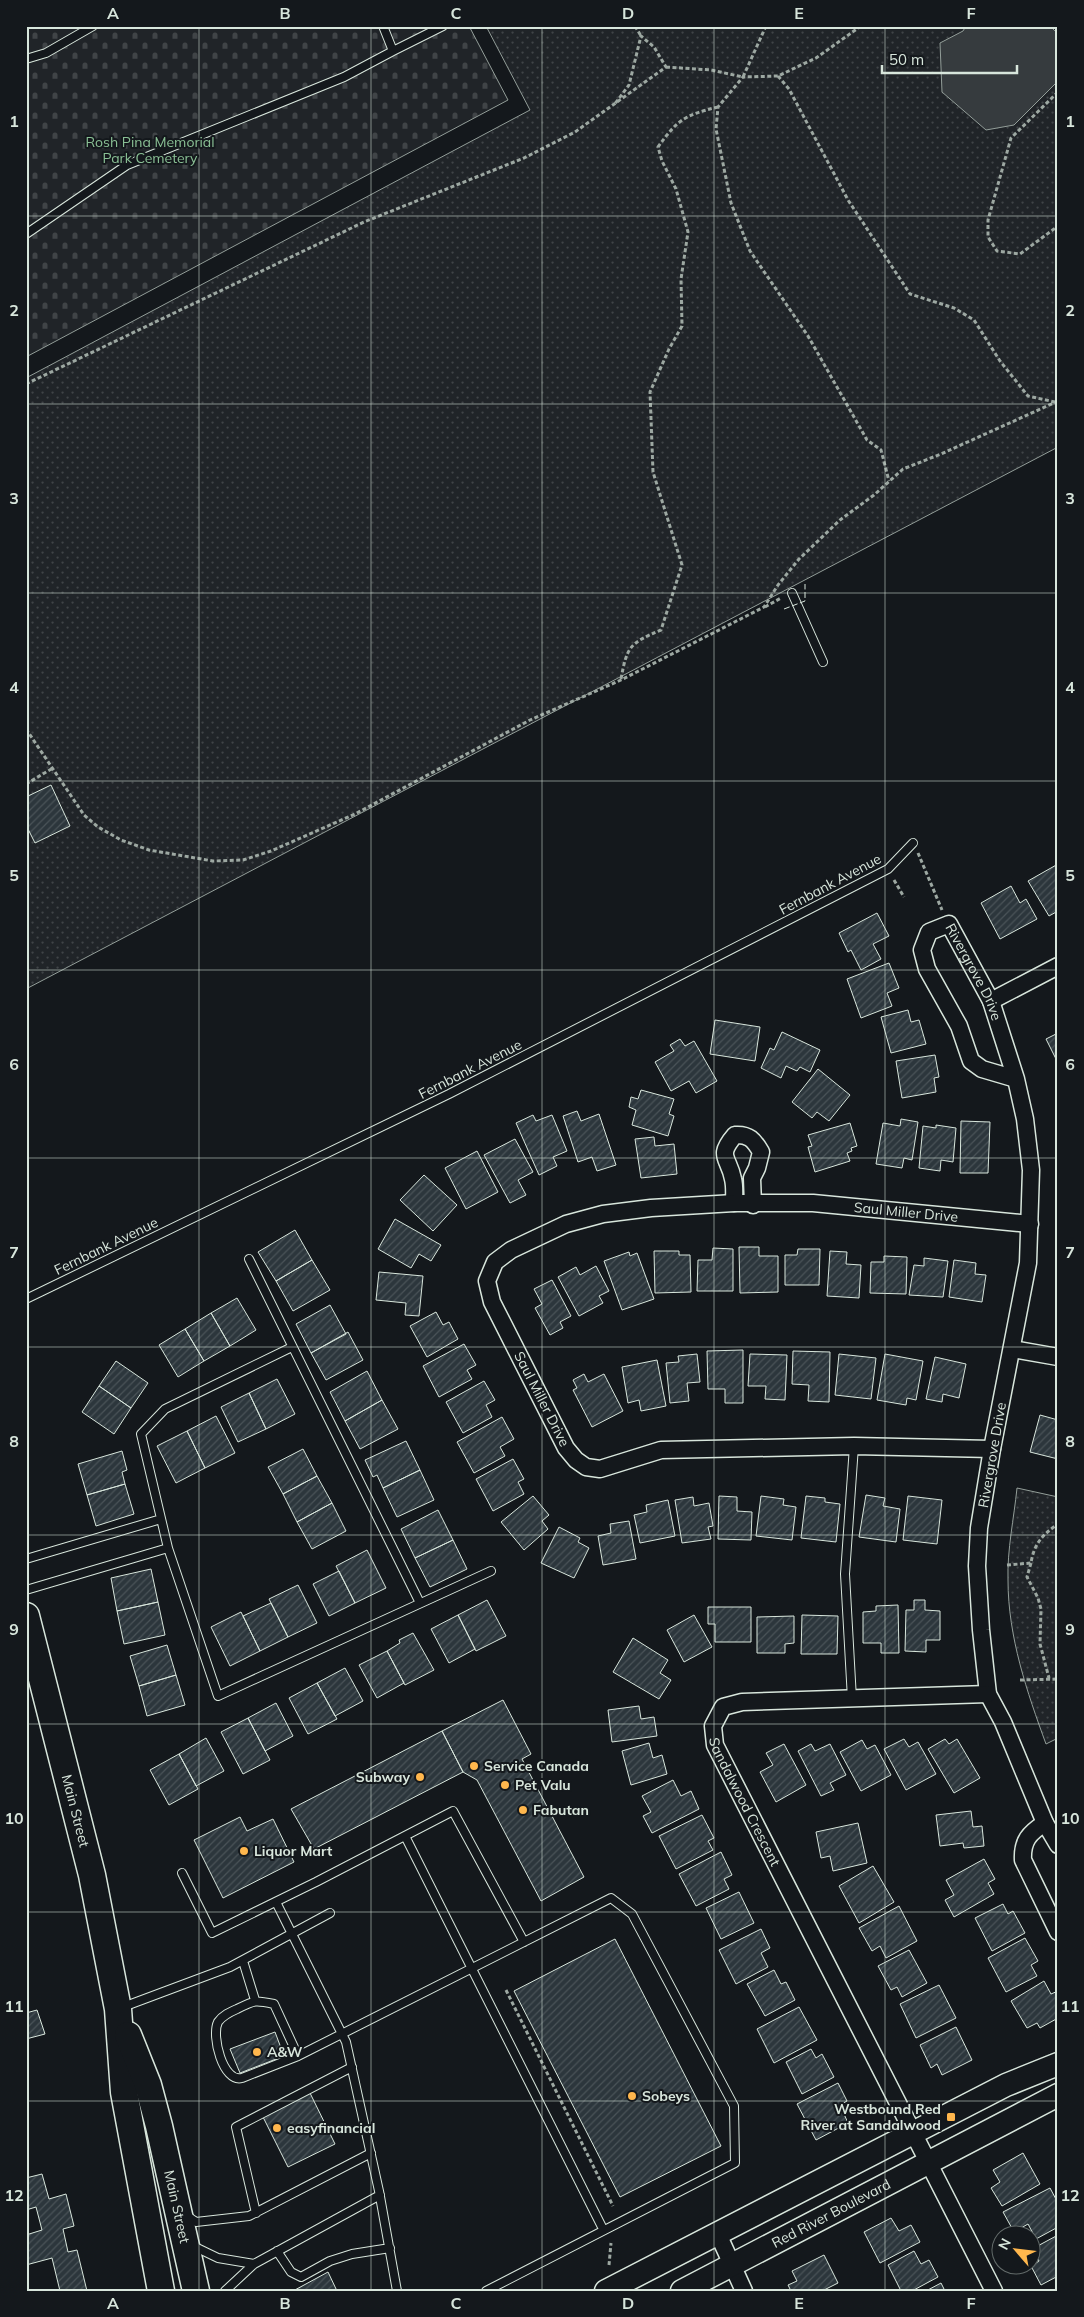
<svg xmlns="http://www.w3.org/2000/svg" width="1084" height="2317" viewBox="0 0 1084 2317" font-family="Mulish,sans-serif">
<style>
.green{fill:url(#green-dots);stroke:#939e99}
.cemetery{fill:url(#cemetery-stones);stroke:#939e99}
.water{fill:#363b3e;stroke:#939e99}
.building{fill:url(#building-hatch);stroke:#d8e6dc}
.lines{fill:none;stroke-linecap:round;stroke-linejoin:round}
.lane-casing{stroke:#d8e6dc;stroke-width:10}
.street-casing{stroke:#d8e6dc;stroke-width:19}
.secondary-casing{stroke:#d8e6dc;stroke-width:25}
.primary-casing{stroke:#d8e6dc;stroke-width:29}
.path{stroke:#9da8a2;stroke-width:3;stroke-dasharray:4 2.5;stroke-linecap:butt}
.lane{stroke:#14181c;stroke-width:8}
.street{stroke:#14181c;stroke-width:16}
.secondary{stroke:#14181c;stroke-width:22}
.primary{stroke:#14181c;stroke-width:26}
.fence{stroke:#d8e6dc;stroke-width:1;stroke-dasharray:6 2.5;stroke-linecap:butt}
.grid{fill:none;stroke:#d8e6dc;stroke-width:1;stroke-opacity:0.55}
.poi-dot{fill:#ffb74d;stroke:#14181c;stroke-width:2}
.labels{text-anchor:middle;stroke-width:4;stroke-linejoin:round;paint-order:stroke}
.park-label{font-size:14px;fill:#8ac095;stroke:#14181c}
.street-label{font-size:14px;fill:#d8e6dc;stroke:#14181c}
.poi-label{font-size:14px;font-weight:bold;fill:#d8e6dc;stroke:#14181c;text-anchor:start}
.neatline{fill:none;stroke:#d8e6dc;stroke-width:2}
.grid-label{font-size:16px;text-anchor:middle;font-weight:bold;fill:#d8e6dc}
</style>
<defs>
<pattern id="green-dots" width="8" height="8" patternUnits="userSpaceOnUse" patternTransform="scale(1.25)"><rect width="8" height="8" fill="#202428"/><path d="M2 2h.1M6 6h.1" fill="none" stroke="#404447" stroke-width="1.8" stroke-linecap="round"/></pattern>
<pattern id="cemetery-stones" width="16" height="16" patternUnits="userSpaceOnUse" patternTransform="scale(1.25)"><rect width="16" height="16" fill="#202428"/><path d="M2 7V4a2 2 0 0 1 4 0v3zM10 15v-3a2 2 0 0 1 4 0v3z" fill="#404447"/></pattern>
<pattern id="building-hatch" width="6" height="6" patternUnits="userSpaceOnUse" patternTransform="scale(1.25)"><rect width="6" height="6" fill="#2c363c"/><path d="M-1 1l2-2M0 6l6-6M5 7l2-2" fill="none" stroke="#4a5358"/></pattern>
</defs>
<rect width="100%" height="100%" fill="#14181c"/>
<path class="green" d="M486,26h572v421l-1032,542v-611l504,-268z
M1017,1488l41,9v241l-12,6c-19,-52 -38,-107 -38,-164 -1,-30 6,-62 9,-92z"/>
<path class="cemetery" d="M26,26h443l39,74 -482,257z"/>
<path class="water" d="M966,26h84l8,8v47l-44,44 -28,5 -44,-38 -2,-49 23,-12z"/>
<path class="building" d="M51,785l19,41 -35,17 -9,-18v-28z
M1058,864v47l-9,5 -21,-35z
M1011,886l9,17 6,-4 11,20 -37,20 -19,-36z
M877,913l12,23 -16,8 8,15 -20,11 -10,-20 -3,2 -9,-19z
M889,963l10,25 -12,5 5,13 -31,12 -14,-39z
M908,1010l3,12 8,-2 7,24 -35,9 -10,-36z
M715,1020l45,7 -5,34 -45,-7z
M782,1032l38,18 -10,22 -10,-5 -3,4 -11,-5 -5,12 -20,-10 9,-20 4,2z
M1058,1033v30l-12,-24z
M680,1039l5,7 9,-5 23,40 -21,12 -7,-12 -18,10 -16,-29 19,-11 -4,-6z
M935,1055l4,22 -5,1 2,14 -34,6 -6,-37z
M818,1069l32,26 -21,26 -12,-9 -5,6 -20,-16z
M641,1090l33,9 -5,15 5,2 -6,20 -36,-11 4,-15 -7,-3 2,-10 7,2z
M577,1111l4,10 18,-7 17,51 -19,6 -5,-14 -14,5 -15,-46z
M533,1115l3,6 16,-6 15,36 -14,6 4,9 -18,9 -23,-52z
M901,1119l17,3 -6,38 -8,-2 -2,10 -26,-4 7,-41 17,3z
M961,1121l29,1 -2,51h-28z
M850,1123l7,23 -6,2 1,3 -5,2 3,8 -35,11 -7,-25 4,-1 -4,-11z
M936,1125l20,3 -3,34 -12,-2 -1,11 -21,-3 4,-42 13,2z
M654,1137l1,9 19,-2 3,30 -36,4 -6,-39z
M515,1139l18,33 -15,8 8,15 -16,8 -26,-48z
M477,1151l21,41 -32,17 -21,-41z
M424,1175l33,30 -24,26 -33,-31z
M395,1219l46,26 -10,16 -12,-7 -8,14 -33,-19z
M295,1230l17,30 -36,21 -18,-29z
M739,1247h20v9h19v36l-38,1z
M713,1248l20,1v42h-36l1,-31h14z
M798,1249h22l-1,36h-34v-30h12z
M654,1251h25v4h11l1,37 -36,1z
M830,1251l17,1 -1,12 15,1 -2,33 -32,-2z
M629,1252l1,4 7,-3 17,46 -32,11 -18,-49z
M884,1256l23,1 -1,37 -36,-1 1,-31h13z
M924,1258l24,3 -5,36 -34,-2 5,-30 10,1z
M312,1260l18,30 -37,21 -17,-30z
M954,1260l22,3 -1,11 11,1 -4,27 -33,-5z
M596,1266l13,25 -10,5 4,7 -24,13 -21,-39 18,-10 4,8z
M379,1272l44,4 -4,40 -14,-1 1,-12 -30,-3z
M552,1280l19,36 -11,6 3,6 -13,7 -15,-27 7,-4 -8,-15z
M237,1298l19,32 -26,16 -19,-33z
M330,1305l16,29 -35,19 -15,-29z
M436,1312l7,13 6,-3 9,17 -31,18 -17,-31z
M211,1313l19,33 -26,15 -19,-32z
M185,1329l19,32 -26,16 -19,-32z
M348,1332l15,28 -37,20 -15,-27z
M464,1344l12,21 -9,5 5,9 -33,18 -16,-31z
M743,1350v53h-18v-14h-17l-1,-38z
M793,1351l37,1 -1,50 -21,-1 1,-16 -17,-1z
M697,1354l3,28 -13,1 2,18 -19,2 -4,-40 13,-1 -1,-6z
M750,1354l37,1 -2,45 -20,-1 1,-13h-18z
M839,1354l37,4 -5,41 -36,-4z
M885,1354l38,7 -7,39 -9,-2 -1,7 -29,-5z
M935,1357l31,7 -7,34 -16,-4 -1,8 -16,-3z
M657,1360l9,46 -25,5 -2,-11 -11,3 -6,-36z
M116,1361l32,22 -17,25 -32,-22z
M367,1371l15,29 -37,21 -15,-29z
M584,1374l4,8 16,-8 19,37 -31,16 -19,-37 4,-2 -4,-8z
M277,1379l18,35 -29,15 -17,-36z
M484,1381l11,19 -9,5 6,12 -29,16 -17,-31z
M99,1386l32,22 -17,26 -32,-22z
M249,1393l17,36 -28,13 -17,-35z
M382,1400l16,29 -38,20 -15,-28z
M1040,1415l18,5v39l-28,-7z
M216,1416l19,37 -30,15 -18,-37z
M502,1417l12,22 -14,8 5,9 -31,17 -17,-31z
M187,1431l18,37 -29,15 -19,-37z
M406,1441l14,29 -37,18 -6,-13 -4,2 -8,-17z
M303,1449l14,27 -34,18 -15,-27z
M122,1451l5,19 -5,2 3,12 -38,11 -9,-31z
M513,1459l11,20 -6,3 6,12 -31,17 -17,-32z
M420,1470l14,30 -37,17 -14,-29z
M317,1476l15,27 -35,19 -14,-28z
M125,1484l9,30 -38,12 -9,-31z
M866,1495l19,3 -2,8 17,3 -4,33 -37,-5z
M533,1496l16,19 -7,6 6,8 -24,21 -23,-28z
M719,1496l18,1v14l15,1 -1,28 -33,-1z
M761,1496l23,3 -1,6 13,2 -4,33 -36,-4z
M806,1496l19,2v4l15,2 -4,38 -35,-4z
M908,1496l34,4 -5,44 -34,-4z
M693,1497l1,9 15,-3 4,23 -5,1 3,12 -29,4 -7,-43z
M668,1500l7,36 -35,7 -6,-28 13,-3 -1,-7z
M332,1503l14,28 -34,18 -15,-27z
M438,1510l15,30 -38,18 -14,-29z
M629,1521l7,38 -33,6 -5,-29 13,-3 -1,-9z
M559,1527l21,11 -2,4 11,6 -15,30 -33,-15z
M453,1540l14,29 -37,18 -15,-29z
M367,1550l19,38 -31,15 -19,-37z
M151,1569l7,33 -41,9 -6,-33z
M339,1571l16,32 -26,13 -16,-32z
M298,1585l19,38 -29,14 -19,-38z
M487,1600l19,36 -30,15 -18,-36z
M914,1600h11v10l15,1v29h-14v12l-21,-1 1,-41h8z
M158,1602l7,33 -41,9 -7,-33z
M271,1603l17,34 -28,14 -17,-35z
M898,1605l1,48h-18v-10h-18v-31l13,-1v-5z
M708,1607h43v35h-36v-18h-7z
M241,1612l19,39 -30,15 -19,-39z
M458,1615l17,34 -26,14 -18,-34z
M694,1615l18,32 -28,15 -17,-32z
M802,1615l36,1 -1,38h-36z
M794,1616v27l-9,1v9h-28v-36z
M413,1633l21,37 -29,15 -18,-34 13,-8 -1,-3z
M633,1638l35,22 -8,13 11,7 -12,19 -46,-27z
M167,1645l9,30 -37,11 -9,-30z
M387,1651l17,32 -27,15 -18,-33z
M345,1668l18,33 -28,15 -18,-33z
M176,1675l9,30 -38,11 -8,-30z
M317,1683l20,36 -29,15 -19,-36z
M503,1700l28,54 -9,5 62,118 -43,24 -64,-121 -14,-8 -21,-41z
M276,1703l17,33 -28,15 -17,-33z
M639,1706l2,13 13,-2 3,19 -45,6 -4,-32z
M248,1718l22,42 -27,14 -22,-42z
M442,1731l21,41 -149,77 -23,-40z
M206,1738l18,33 -28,15 -17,-32z
M904,1739l5,8 9,-5 18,32 -30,16 -22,-41z
M945,1739l4,5 8,-5 23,39 -26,15 -26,-44z
M862,1740l5,9 8,-4 16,30 -30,16 -21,-39z
M649,1743l4,15 9,-3 5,19 -36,11 -9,-34z
M784,1744l22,41 -30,17 -16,-30 13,-7 -7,-12z
M811,1744l4,7 15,-7 16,31 -16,8 4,7 -13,6 -23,-45z
M179,1754l19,35 -29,16 -19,-35z
M673,1780l8,16 10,-5 8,18 -47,24 -9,-17 8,-4 -9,-16z
M971,1811l2,16 9,-1 2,20 -20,2 -1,-5 -23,3 -4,-31z
M702,1815l12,23 -6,3 5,9 -37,19 -17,-33z
M240,1817l7,14 26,-12 21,43 -71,36 -29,-58z
M858,1823l9,40 -34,8 -3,-15 -9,2 -5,-26z
M721,1852l11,23 -8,4 5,10 -33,17 -17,-32z
M984,1859l11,20 -7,4 6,11 -40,23 -9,-17 9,-5 -8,-15z
M873,1866l21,36 -35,21 -20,-37z
M739,1892l15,31 -33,16 -15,-31z
M1003,1904l5,10 5,-3 12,22 -33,18 -17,-33z
M899,1906l18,35 -31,17 -6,-12 -8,5 -13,-23z
M761,1929l9,19 -9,5 7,14 -32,17 -17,-34z
M1025,1938l13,23 -7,4 6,11 -31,16 -18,-34z
M615,1939l106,207 -101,51 -106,-206z
M909,1950l18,33 -25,14 -5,-10 -6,3 -13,-24z
M774,1970l7,14 5,-2 9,18 -30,16 -18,-32z
M1044,1981l7,13 7,-3v27l-18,10 -3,-5 -10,5 -16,-27z
M939,1985l17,33 -40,20 -16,-34z
M799,2007l18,33 -43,23 -17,-34z
M37,2010l8,24 -19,5v-26z
M956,2027l16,33 -30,15 -5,-11 -6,4 -11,-23z
M275,2032l9,24 -44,17 -10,-24z
M811,2049l5,9 6,-4 12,23 -32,17 -16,-32z
M838,2083l9,18 -7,4 8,18 -32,17 -19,-36z
M310,2093l25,51 -47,23 -25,-50z
M1023,2153l17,31 -38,22 -11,-18 9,-6 -7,-12z
M42,2174l7,25 17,-5 8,32 -11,3 5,23 9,-2 10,41h-27l-8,-33 -26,7v-30l16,-5 -6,-23 -10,3v-32z
M1050,2188l8,15v24l-22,12 -8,-15 -14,8 -11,-20z
M891,2218l8,13 12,-6 9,17 -40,21 -16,-31z
M1058,2235v41l-17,9 -10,-19 8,-5 -7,-12z
M914,2251l7,13 8,-4 9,17 -26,14h-11l-13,-26z
M824,2255l14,28 -16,8h-31l-3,-6 9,-4 -5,-10z
M328,2272l9,19h-44z
M941,2283l4,8h-19z"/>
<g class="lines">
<g class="lane-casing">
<path id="lane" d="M383,26l10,25 50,-25
M26,59l20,-6 47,-27
M26,234l101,-69 217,-88 49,-26
M792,593l31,69
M249,1259l171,344
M26,1299l423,-205 439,-225 25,-26
M168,1548l-27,-114 24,-25 127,-62
M26,1559l135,-40
M26,1590l142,-42 50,148 273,-125
M852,1699l-7,-125 9,-128
M405,1836l198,393
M182,1873l30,60 104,-51 137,-71 71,131
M276,1902l70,140 33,149 18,100
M243,1961l12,39
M123,2007l107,-40 100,-54
M298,2056l-56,22c-19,5 -31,-42 -24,-56 5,-7 12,-10 19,-13 18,-9 18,-9 37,-5l24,52 313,-158 21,16 102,192 1,57 -249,128
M256,2213l-20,-86 116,-60
M186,2215l10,7 53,-6 122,-63
M191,2245l27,13 36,6 -29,27
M277,2251l14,21 10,5 29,-16 22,-7 38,-6
M254,2264l126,-69"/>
</g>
<g class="street-casing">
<g id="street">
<path d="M991,1001l67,-35"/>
<path id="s1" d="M1016,1079l-34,-10 -11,-8 -12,-35 -32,-57 -5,-19 7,-18 20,-8 42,77 25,78 9,40 6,51 -3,93 -36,186 -13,79 -2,38 4,64 7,64 15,28 42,101 13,22"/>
<path d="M734,1203c0,-7 1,-16 -1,-24 -4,-22 -17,-22 2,-44 14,-1 19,5 26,17l-4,16 -5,10 1,27"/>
<path d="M1012,1349l46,8"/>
<path id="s2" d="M992,1449l-138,-3 -193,4 -61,19 -14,-2 -10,-7 -10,-12 -74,-146 -5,-21 8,-19 16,-12 55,-26 37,-10 48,-6 83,-5h79l217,21"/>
<path id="s3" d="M988,1694l-246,8 -19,5 -10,19 2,19 279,546"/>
<path d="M1045,1823c-16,10 -23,18 -22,37l35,72"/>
<path d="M718,2234l26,57"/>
</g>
</g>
<g class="secondary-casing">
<g id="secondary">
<path d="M606,2291l400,-206 52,-21"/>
<path id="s4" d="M682,2291l376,-196"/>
</g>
</g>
<g class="primary-casing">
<g id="primary">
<path id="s5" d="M26,1616l66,259 26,134 6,83 37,199"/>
<path id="s6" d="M128,2035l20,50 11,41 37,165"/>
</g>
</g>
<path class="path" d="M635,26l6,10
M861,26l-45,32 -38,18 -35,1 -25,30 -2,22 15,74 19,48 58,85 59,104 14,10 8,31
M666,67l45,3 32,7 23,-51
M778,76l11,13 59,111 62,94 44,14 20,12 26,41 28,35 27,6
M1058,92l-47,46 -23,82v17l9,14 23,3 38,-28
M26,384l338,-162 160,-64 51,-26 91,-65 -12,-20 -13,-11 -12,49 -15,20
M765,607l16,-9
M621,679c6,-33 9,-36 40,-49l21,-65 -29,-93 -3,-80 19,-43 13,-23 -1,-47 7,-47 -12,-43 -14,-28 -4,-14c20,-28 27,-32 60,-40
M26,729l58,86 14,12 23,13 28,10 64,11 30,-1 28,-9 84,-37 175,-94 91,-40 143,-73 14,-22 21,-26 41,-39 34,-25 29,-26 38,-15 115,-52
M26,784l27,-16
M918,853l24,57
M894,880l10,17
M1031,1563l-4,14 11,21 3,11 -1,35 9,34h3
M1007,1565l24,-2c3,-19 11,-28 27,-39
M1020,1680l38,-1
M506,1990l107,216
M609,2265l2,-22"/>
<use href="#lane" class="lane"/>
<use href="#street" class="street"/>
<use href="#secondary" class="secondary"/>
<use href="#primary" class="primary"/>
<path class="fence" d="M784,609l21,-8v-17"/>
</g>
<path class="grid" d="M199,26v2265M371,26v2265M542,26v2265M714,26v2265M885,26v2265M26,216h1032M26,404h1032M26,593h1032M26,781h1032M26,970h1032M26,1158h1032M26,1347h1032M26,1535h1032M26,1724h1032M26,1912h1032M26,2101h1032"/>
<g class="poi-dot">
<circle cx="474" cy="1766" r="5"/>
<circle cx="420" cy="1777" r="5"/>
<circle cx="505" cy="1785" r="5"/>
<circle cx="523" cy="1810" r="5"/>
<circle cx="244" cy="1851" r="5"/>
<circle cx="257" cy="2052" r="5"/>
<circle cx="632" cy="2096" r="5"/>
<rect x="946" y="2112" width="10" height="10" rx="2.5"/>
<circle cx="277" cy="2128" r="5"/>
</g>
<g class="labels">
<g class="park-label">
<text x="150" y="147">Rosh Pina Memorial<tspan x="150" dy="16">Park Cemetery</tspan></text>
</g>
<g class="street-label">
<text transform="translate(830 884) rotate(-28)" y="5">Fernbank Avenue</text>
<text dy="5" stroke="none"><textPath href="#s1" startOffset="266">Rivergrove Drive</textPath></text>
<text transform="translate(470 1069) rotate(-27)" y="5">Fernbank Avenue</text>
<text dy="5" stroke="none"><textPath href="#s2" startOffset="1066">Saul Miller Drive</textPath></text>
<text transform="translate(106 1246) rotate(-26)" y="5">Fernbank Avenue</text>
<text transform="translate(542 1399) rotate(63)" y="5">Saul Miller Drive</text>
<text transform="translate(992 1455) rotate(-80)" y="5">Rivergrove Drive</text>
<text dy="5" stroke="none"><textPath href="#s3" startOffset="370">Sandalwood Crescent</textPath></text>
<text dy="5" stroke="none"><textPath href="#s5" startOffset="201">Main Street</textPath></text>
<text dy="5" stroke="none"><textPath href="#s6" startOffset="179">Main Street</textPath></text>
<text dy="5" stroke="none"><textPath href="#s4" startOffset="168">Red River Boulevard</textPath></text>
</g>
<g class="poi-label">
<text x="484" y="1771">Service Canada</text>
<text x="410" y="1782" text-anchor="end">Subway</text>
<text x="515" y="1790">Pet Valu</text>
<text x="533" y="1815">Fabutan</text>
<text x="254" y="1856">Liquor Mart</text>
<text x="267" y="2057">A&amp;W</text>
<text x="642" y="2101">Sobeys</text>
<text x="941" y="2114" text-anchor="end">Westbound Red<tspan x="941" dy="16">River at Sandalwood</tspan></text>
<text x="287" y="2133">easyfinancial</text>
</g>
</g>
<rect width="1084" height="2317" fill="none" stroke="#14181c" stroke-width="55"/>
<g transform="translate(1016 2250) rotate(298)"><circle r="24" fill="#14181c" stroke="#626a69"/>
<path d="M0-4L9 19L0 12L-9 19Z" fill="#ffb74d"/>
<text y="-8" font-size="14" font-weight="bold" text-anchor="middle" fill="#d8e6dc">N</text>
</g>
<path d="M882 65v8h135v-8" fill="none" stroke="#d8e6dc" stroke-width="2.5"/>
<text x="889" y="65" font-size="15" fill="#d8e6dc" stroke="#14181c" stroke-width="4" paint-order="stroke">50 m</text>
<rect x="28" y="28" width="1028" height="2262" class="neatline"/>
<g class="grid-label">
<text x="113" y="19">A</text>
<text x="285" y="19">B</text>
<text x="456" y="19">C</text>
<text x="628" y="19">D</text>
<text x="799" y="19">E</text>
<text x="971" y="19">F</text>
<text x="14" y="127">1</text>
<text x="1070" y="127">1</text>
<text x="14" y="316">2</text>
<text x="1070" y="316">2</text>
<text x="14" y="504">3</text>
<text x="1070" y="504">3</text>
<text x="14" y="693">4</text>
<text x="1070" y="693">4</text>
<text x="14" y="881">5</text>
<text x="1070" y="881">5</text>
<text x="14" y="1070">6</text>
<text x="1070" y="1070">6</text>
<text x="14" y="1258">7</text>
<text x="1070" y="1258">7</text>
<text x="14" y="1447">8</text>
<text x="1070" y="1447">8</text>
<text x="14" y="1635">9</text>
<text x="1070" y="1635">9</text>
<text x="14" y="1824">10</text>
<text x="1070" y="1824">10</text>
<text x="14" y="2012">11</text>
<text x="1070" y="2012">11</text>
<text x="14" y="2201">12</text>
<text x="1070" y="2201">12</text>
<text x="113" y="2309">A</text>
<text x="285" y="2309">B</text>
<text x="456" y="2309">C</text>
<text x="628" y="2309">D</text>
<text x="799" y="2309">E</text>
<text x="971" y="2309">F</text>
</g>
</svg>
